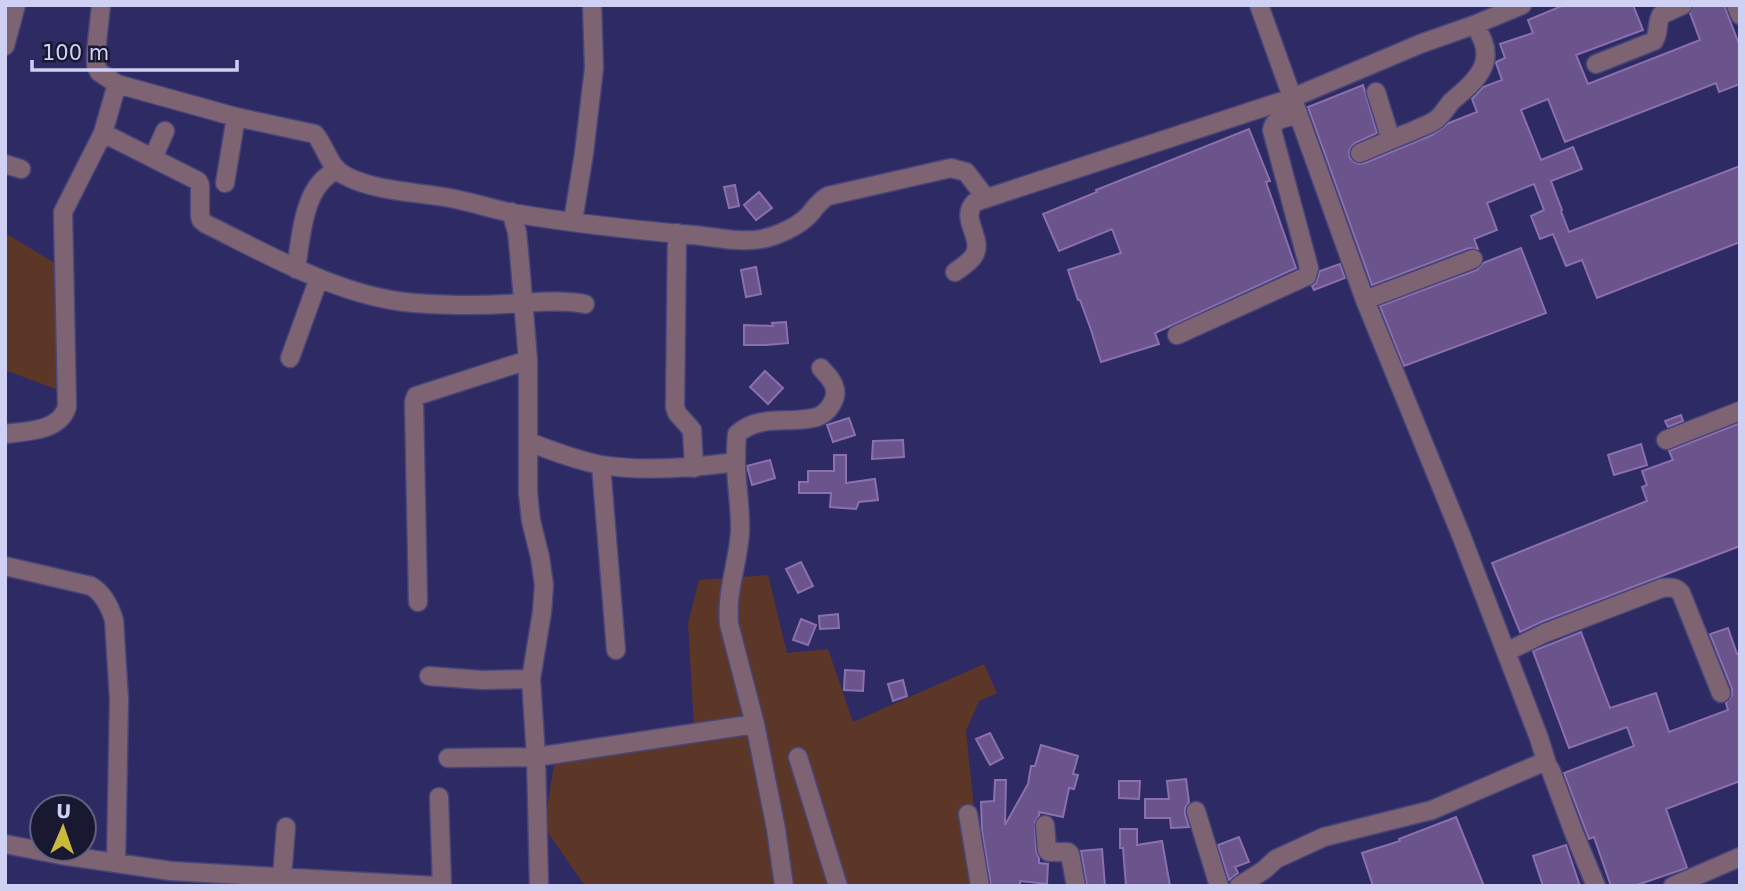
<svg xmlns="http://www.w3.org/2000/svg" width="1745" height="891" viewBox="0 0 1745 891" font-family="'DejaVu Sans',sans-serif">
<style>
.green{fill:#5c3728}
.building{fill:#6b538c;stroke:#8a70af;stroke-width:2}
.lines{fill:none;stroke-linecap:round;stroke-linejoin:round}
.minor-casing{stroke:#48457a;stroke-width:21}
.minor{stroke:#7e6373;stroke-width:18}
</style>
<rect width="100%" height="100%" fill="#2e2a63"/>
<path class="green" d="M5,233l70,42 -9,56 3,63 -64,-24z
M768,575l19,78 41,-4 25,73 131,-58 13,29 -18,8 -13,30 16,155h-397l-41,-59 11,-68 139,-32 -6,-104 11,-43z"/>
<path class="building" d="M1564,5h69l10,25 -67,25 12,29 112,-44 -10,-27 4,-8h30l16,42v37l-21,8 -3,-9 -151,59 -17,-43 -27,11 20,50 32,-13 9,22 -31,12 11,29 -1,1 8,21 171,-66v76l-143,56 -15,-38 -16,6 -13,-32 -13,5 -9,-23 13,-6 -10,-26 -47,19 10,27 -23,9 4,10 -9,-1 -97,37 -64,-178 55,-22 14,48 -22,10 -4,4 -2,5 1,6 4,4 5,2 6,-1 67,-28 17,-12 28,-11 -5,-13 11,-12 19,-7 -6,-17v-1l9,-4 -5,-14 33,-11 -5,-13z
M1249,129l21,52 -4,1 30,86 -141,65 4,11 -58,18 -10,-32 -11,-30h-2l-10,-30 53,-17 -9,-24 -53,22 -16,-37 54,-22 -1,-2z
M735,185l4,21 -10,2 -5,-21z
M759,192l13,16 -16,12 -12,-15z
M1521,248l25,65 -142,53 -24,-60 97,-36 6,-7z
M1340,264l5,14 -31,12 -2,-4 4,-3 4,-12z
M756,267l5,27 -15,3 -5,-27z
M786,322l2,21 -22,2h-22v-20l29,1 -1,-3z
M765,371l18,17 -15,16 -18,-17z
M1681,415l2,6 -15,6 -3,-6z
M849,418l6,17 -22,7 -6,-17z
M1740,423v123l-199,76 -21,10 -28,-69 155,-62 -5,-14 5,-2 -5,-14 31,-11 -4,-9z
M903,440l1,17 -32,2 1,-18z
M1641,444l6,21 -33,10 -6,-20z
M834,455h12v28l29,-4 3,21 -19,2 -3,7 -26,-2 1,-14h-32v-11h9v-11h26z
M770,460l5,18 -23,7 -5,-19z
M801,562l12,24 -15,7 -12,-24z
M838,614l1,14 -19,1 -1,-13z
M801,619l15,6 -8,20 -15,-5z
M1728,628l9,26 3,-1v128l-74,28 21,59 -53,18h-23l-17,-49 -5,2 -25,-66 70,-27 -7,-19 -58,21 -36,-97 48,-19 29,76 46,-15 13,39 59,-22 -2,-7 6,-8v-6l-22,-55z
M845,670l19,1 -1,20 -19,-1z
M903,680l4,16 -14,5 -5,-17z
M990,733l13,25 -13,7 -14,-26z
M1041,745l37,11 -5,18 5,1 -4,14 -5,-1 -6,29 -24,-5v4l-4,5 1,30 3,7v5l9,1 -1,20 -27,-3v5h-29l-9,-55 -1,-29 13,-1 1,-21h11l-1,45 23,-41 3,-18h4z
M1186,779l3,23 -4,6v6l4,13 -18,1 -1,-10h-25v-19h24l-2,-18z
M1119,781h21l-1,18 -20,-1z
M1456,817l28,69h-111l-11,-33 38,-12 -1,-2z
M1120,829h17v16l25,-4 8,45h-44l-3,-38h-3z
M1239,837l10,25 -14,5 3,6 -9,7 -11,-35z
M1566,845l14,41h-37l-10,-30z
M1102,849l3,37h-18l-6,-35z"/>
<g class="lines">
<g class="minor-casing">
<path id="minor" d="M101,5l-5,47v13l3,7 18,12 119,33 79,17c12,15 14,34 31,42 30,16 76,16 109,23 19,4 38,10 57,14 60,10 121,17 181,22 22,2 47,8 69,4 15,-3 37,-13 47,-24 7,-8 10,-14 19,-19l123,-28 15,4 20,26
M1259,5l106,295 96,235 78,203 8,26
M1736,5l4,10
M5,46l11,-41
M1596,64l58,-23c6,-10 2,-17 7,-26l22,-10
M1376,92l15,48
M103,133l95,48 2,4v31l1,4 5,4c65,32 135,73 208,79 30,2 61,3 91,1 26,-1 53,-5 80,0
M1360,153c18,-8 36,-15 55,-23 6,-3 13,-5 19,-9 8,-4 12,-14 18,-20 26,-22 48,-41 22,-76
M153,158l12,-27
M5,164l16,5
M225,183l11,-66
M511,212l6,20 2,20 9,108v133l3,28 9,36 4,28 -2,27 -11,67 5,78 3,129
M573,221l11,-68 10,-85 -2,-63
M677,233l-2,174 2,6 15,17 2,38
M296,269c4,-26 7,-69 26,-88 3,-4 9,-7 13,-11
M955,272c6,-4 13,-9 18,-15 13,-18 -15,-38 2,-55l317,-104 128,-54 54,-19 48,-20
M1365,300l108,-41
M1177,335l130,-59 2,-8 -37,-138c2,-13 15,-12 26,-15
M290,358l29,-80
M5,434c21,-3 54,-2 62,-27l-4,-195 40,-79 14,-49
M1666,440l74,-29
M529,442c23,9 47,18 72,23 44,7 91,3 135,-3
M601,465l15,185
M5,566l86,20c12,7 19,21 23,34l5,79 -3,164
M418,602l-4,-200 2,-6 112,-36
M1506,652l39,-19 117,-45c8,-1 14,-1 19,5l40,100
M429,676l52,4 50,-1
M798,757l40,129
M448,758l88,-1 219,-33
M439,797l3,89
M1196,811l23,75
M968,814l12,72
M1045,825l2,25 2,2h19l2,2 6,32
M5,844l56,11 110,16 265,15
M282,877l4,-50
M784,886l-8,-57 -21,-105 -26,-100c-3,-33 9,-60 11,-92 1,-23 -4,-47 -4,-71 0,-9 0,-18 1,-27 24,-21 52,-9 80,-17 11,-4 22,-19 17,-31 -2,-7 -9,-13 -13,-18
M1239,886l25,-16 12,-11 48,-22 108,-27 107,-46h8l4,7 23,62 22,53
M1673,886l67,-29"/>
</g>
<use href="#minor" class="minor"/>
</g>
<rect width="1745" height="891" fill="none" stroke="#ced1f4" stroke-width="14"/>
<g transform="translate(63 828) rotate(2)"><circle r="33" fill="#181831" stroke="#61627f" stroke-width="2"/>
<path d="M0-5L12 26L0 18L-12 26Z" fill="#caba3a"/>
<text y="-10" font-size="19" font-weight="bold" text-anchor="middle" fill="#ced1f4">U</text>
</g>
<path d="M32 60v10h205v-10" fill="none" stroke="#ced1f4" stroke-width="3.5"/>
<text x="42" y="60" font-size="21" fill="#ced1f4" stroke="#181831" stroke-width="5" paint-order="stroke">100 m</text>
</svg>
